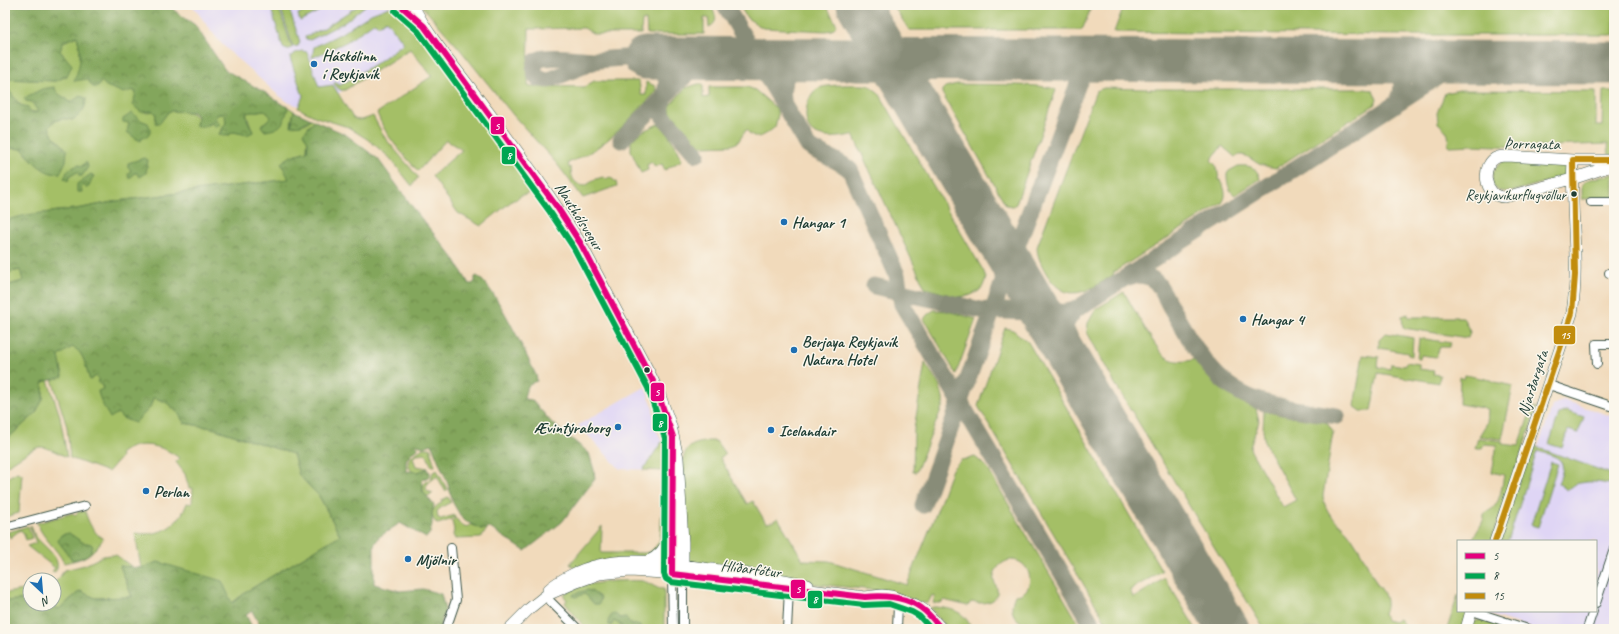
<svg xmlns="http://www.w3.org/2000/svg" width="1619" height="634" viewBox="0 0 1619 634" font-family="Caveat,sans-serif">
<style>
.built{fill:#dfd5f5}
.green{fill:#a4bf66;stroke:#627e4d}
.forest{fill:url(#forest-crowns);stroke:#517248}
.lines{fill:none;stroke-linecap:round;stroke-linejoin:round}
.taxiway{stroke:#888c78;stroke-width:17}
.runway{stroke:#888c78;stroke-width:43}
.street-casing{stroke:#3e5548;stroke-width:10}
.secondary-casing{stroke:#3e5548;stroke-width:12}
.street{stroke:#fff;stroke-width:8}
.secondary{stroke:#fff;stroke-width:11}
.bus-1-casing{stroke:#fbf7ec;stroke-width:9}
.bus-2-casing{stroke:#fbf7ec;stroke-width:9}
.bus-3-casing{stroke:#fbf7ec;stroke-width:9}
.bus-1{stroke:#e5007d;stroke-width:6}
.bus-2{stroke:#00a651;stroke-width:6}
.bus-3{stroke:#c18c0d;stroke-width:6}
.poi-dot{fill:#1f6fb2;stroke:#fbf7ec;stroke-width:1.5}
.bus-dot{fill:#1f3d34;stroke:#fbf7ec;stroke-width:1.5}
.labels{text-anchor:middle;stroke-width:3;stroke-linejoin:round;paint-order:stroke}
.bus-label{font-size:15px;fill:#1f3d34;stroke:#fbf7ec;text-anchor:end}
.poi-label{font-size:16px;font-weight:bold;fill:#1f3d34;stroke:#fbf7ec;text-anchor:start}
.street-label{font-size:16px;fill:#1f3d34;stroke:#fbf7ec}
.line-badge{stroke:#fbf7ec;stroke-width:1.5}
.badge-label{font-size:11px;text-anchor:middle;font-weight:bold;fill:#fff}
</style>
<defs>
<pattern id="forest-crowns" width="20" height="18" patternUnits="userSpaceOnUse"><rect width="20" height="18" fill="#83a65b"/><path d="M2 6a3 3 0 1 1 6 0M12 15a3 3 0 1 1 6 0" fill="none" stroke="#6b884c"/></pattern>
</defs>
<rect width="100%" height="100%" fill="#fbf7ec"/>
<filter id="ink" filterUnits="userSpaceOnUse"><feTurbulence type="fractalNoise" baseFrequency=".025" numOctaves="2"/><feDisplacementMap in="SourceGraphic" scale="8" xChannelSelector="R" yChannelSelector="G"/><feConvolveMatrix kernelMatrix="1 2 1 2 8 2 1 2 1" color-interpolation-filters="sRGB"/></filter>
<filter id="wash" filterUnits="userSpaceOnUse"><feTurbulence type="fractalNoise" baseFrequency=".012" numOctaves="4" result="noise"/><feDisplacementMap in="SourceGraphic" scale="16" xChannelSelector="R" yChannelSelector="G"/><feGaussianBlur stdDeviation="0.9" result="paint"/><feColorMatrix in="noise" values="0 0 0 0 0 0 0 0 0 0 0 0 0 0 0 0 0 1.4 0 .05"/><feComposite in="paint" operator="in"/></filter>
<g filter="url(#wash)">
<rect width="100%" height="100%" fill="#f1dabb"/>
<path class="built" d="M192,5h205l-5,5 18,39 -65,41 -32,14 -12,3 -13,-5 -11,-8 -47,-42 -11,-11z
M645,387l7,17 4,25 8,17v24l-44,-1 -42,-44z
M1563,400l51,17v212h-80l-56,-18h118v-70h-99l33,-97 8,3 15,-42z"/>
<path class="green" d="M270,5h8l14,43 -5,2 -4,-2z
M280,5h8l12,37 -2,4 -5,1z
M317,5h14l-31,16 -2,-7z
M359,5h7l-21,17 -35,18 -4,-1 -1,-2 19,-9z
M421,5h289c5,8 10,17 -1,22l-1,-9h-4v16h-57l-1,-14 -4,1 -1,13h-47l-10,-6 -55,1 -1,57 56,1 10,-6h45l2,14h5v-13l9,4 1,3 -2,5c-29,29 -46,53 -86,69l1,5 2,-1c0,11 3,18 14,19l11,-7 7,-2 3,2 4,-2 6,5 1,4 -34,12 -26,-34 -43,-48 -56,-69z
M739,5h87l11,20 -5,5 -6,1 -63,-3 -16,-10z
M893,5h199l-9,23 -3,2h-171z
M1124,5h490v30h-208l-292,-3z
M389,7l10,1 15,11 148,203 -26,-35c-5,5 -8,7 -14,8 -5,2 -4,5 -9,5l-32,26 -23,-13 -26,-37 30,-26 -16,-10 -28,31c-16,-18 -33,-35 -41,-58l55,-37 -22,-27 -65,41c-5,2 -9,-3 -11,-7l2,-1 3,4 42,-26 23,-17 -18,-23 -8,6 -3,-4 -29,20 -34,16 2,-11 26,-13 31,-20z
M77,36l3,13v17l7,13 14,2 36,11 9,21 7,-2 3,3v9l3,1 10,-13c19,2 24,-4 33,16l16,-6 -3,-3 3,-4h7l1,9 -7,11 7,2 8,-4 5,1 14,-1 -7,-19 18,-3 8,7 -11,8 4,6 19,-10 4,-14 6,4 -3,12 14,1 6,-5 3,1 1,1 -7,6 -1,24 -16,5 -1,23 -173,22 -35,7 -55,7 -22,13v-74l7,-6 11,1 4,6 40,-5 -15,-16 -3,-7c6,-8 13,-10 23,-7 9,-5 14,-11 14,-22l-16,5c-4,-7 -11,-5 -16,-15 -13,1 -19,4 -28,13l6,1 3,5 4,5c-16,1 -23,-12 -32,-24l-2,-1v-8l51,2 11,-22 -7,-8 3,-9z
M302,51l5,1 12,35 14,-2 20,33c7,4 12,1 20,-2l12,22 33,39 -6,9 -22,-28 -20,-17 -22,-14 -32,-10 -18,-9 5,-12 -13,-38 3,-4z
M698,84h5v14l6,-1v-10h38l8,3 21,18 2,7 -3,12c-11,9 -18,15 -29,3l-8,12 -6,3 -31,1c-13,-11 -29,-23 -32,-40l17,-18z
M957,84c15,1 92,-1 99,6l-40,114 -3,2 -7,-1 -64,-112v-3l3,-3z
M865,85l5,1 9,7 105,179 2,6 -3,8 -4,5 -8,4 -13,2 -33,-9 -72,-153c-14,2 -26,5 -39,-2 -14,-8 -8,-40 5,-45 10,-4 35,-3 46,-3z
M1104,88l44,1 1,1 1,-1h214l9,1 4,9 -3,6 -98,63c-6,-1 -12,-2 -17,-4 -8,-4 -15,-13 -24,-7l-13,-11 -11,14 6,7 2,13h2c3,8 7,15 1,23l-108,69 -1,3c-23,15 -45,31 -65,1 -5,-8 -11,-19 -11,-29l59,-156z
M1459,90l137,1v35h6l1,-35h11v64l-5,1 -1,-12 -88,3 -47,-2 -23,1 -2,-2c2,-11 -2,-14 -10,-21l-1,-10 8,-20z
M658,124l4,1 15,23 5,12 -17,10 -3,-6 -7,3 -3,-5 -5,3 1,5 -7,3 -10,-22v-11l14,-10z
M1505,160l58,3 4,2 2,8 -3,3 -55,16 -12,-1 -6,-5c-3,-12 2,-20 12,-26z
M1238,166c12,-1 19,1 22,13l-25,16c-7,-4 -8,-14 -8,-21l2,-3z
M1614,174v24l-32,1v-14l5,-5z
M21,270l2,11 -18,5v-13z
M1124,292c7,12 33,60 42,65 10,6 19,5 30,2l12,16 13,12 35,21 3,13 -9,26 1,4 32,56 13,-7 -31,-56 -2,-14 1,-19 61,9 8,12 -10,64c3,23 18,25 29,42 10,14 17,31 25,46 8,8 12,19 7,30l2,6 8,2 5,-3 8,10h-143l-150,-247 -27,-50 1,-9 8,-14z
M934,310l13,1 29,8 -20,55 -32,-55 4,-5z
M1408,314v3h55l7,15 -2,6 -65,-10 -1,-12z
M1005,328l8,2 15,12 134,229 -32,19 3,7h2l30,-19 31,51h-86l-132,-223z
M1386,333l27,5 -1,18 -4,-1v-2l-29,-5v-8z
M1419,338l32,5 -2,4h-9l-4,10 -15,-2 -1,4 -3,-1z
M72,347c13,4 14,23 18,33l6,-4 3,4 4,9 -5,3c2,8 7,13 9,21h11l3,2 32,-17 11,2 16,15 4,8 28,5 81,26 6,21 20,21 21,39 -91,55 -17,13 -74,-41 -17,6 -6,-35c25,4 44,-7 52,-30l5,1 1,-16h-4l-4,-14 -9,-12 3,-4c-16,-13 -42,-19 -59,-4l1,3 -13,15 -38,-14 -3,-31 -15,-48 11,-3 -5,-20z
M1363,355l16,2 -1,10 12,2 1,-5 14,2 1,-4 13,2v5l15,2 -1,3 7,1 -1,8 -61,-10 -7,38h-10l-7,-5z
M925,363c8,13 20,26 18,42l-27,67h-3l1,-43z
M1465,375l26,5 4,2 18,4 -11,53 -23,-3 8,-13 1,-14 -29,-5 1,-27 4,2z
M48,380l12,36 7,41c-8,-3 -18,-10 -27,-10 -6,0 -28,16 -35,20v-26l30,-27 8,-15v-17z
M1532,407l5,1 -46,133h-19c3,-9 13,-18 12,-27 3,-3 8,-4 10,-7 7,-8 8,-22 10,-32l-12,-3 5,-27 -13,-1 -2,4h-7l3,-10 24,3v3l17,2z
M1566,411l18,6 -6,16 -10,-3 -6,18 -13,-4 10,-30z
M668,437l1,25 -3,42v29l-9,21 -80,15 -7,-5 32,-38 -1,27h44c8,-2 11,-6 15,-14l4,-68 -21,-1 18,-27z
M708,441h8l9,13 -5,4 27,46 6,-3 13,22 6,-1 6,-4 25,42 26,1 78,24 30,-74 15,-42 9,-9 14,-3 11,9 96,163c-23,0 -84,5 -67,-34 21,0 19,-34 -3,-35 -10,0 -20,11 -18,21 1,3 3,6 3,9 2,14 -17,14 -26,12l-3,4 -24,-6 -3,3h-8l2,-6 -3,-2 -4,8h-10l-25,-11 -77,-8 -124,-19 -7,-9 -2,-95c2,-16 11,-17 25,-20z
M1531,445l83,30v10c-15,-3 -35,-7 -47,5l-9,-7c11,-24 1,-26 -21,-32l-29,90h-9z
M423,448h8v5l4,13h-3c-3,-3 -3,-9 -7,-13l-8,1 -4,4 3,8 12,2 -10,4h-6c-10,-15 1,-16 11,-24z
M1551,462l7,2 -20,63 -7,-2z
M437,470l10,19 -1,2 -2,-2 -7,-13 -9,7 -2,5 1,3 6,2 -3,3h-4c-6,-8 -3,-14 5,-17l2,-7z
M17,472l5,2 -3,39 -14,4v-38z
M448,497l3,5 -9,5 -5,4 1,7 3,1 14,-4v2c-3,2 -15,7 -18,7 -8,-9 -6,-15 4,-21l1,-3z
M85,511c3,11 8,21 18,28 -12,17 -19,20 -39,24 -7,-15 -21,-24 -27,-40l36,-10 2,2 3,-3z
M456,518l5,7 7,2 3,-3 10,5h6l-6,9 -26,1 -2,-4 1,-5 -2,-9z
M31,525c1,4 3,9 5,12 8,10 28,22 19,35l-3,-1 3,-3 -28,-22 9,-3 -6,-17z
M28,526l4,12 -6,2 -3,-8 -3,-2 -10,8 -1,-4 -4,2v-3z
M111,555h5l16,12 -12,-1 12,31 -37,1 -15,-7 -21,18 -10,-5h5v-21l6,-6 4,-7 21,-5 18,-9z
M613,581c10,0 20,-1 30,0 8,2 12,8 21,8v40h-79v-1l-20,-25 2,-3 -3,-4 1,-3 19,-8z
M30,589v10l-25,2v-8z
M1458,595v16h9l-6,18h-14z
M934,607c17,1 31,4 37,21l2,1h-25l-18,-21z
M1480,620l34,9h-45l4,-7z"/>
<path class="forest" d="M5,5h165l5,6 20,14 30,45 41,23 14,10 8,4c-4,16 -6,22 -23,24l-4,-5 10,-9 -7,-7 -18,3 1,6 6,13 -6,3 -13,-3 -8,4 -7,-2 7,-11 -1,-9h-7l-3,4 5,7 -3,2 -6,-4 -9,4 -6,-1 1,-10 -4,-4 -24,-1 -10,13 -4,-1 1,-9 -3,-3 -12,1 -8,-7 3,-13 -4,-2 -8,3 -18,-7 -5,-5 -3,6h-5l-6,-8 -13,2c7,-17 8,-27 3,-45l-14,6 -3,9 12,14 -5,11 -11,5 -51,-2z
M5,87l2,1 13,17 8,2 3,6 8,-1 -4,-5 -3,-5 -6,-1 -2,-3 18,-9 12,-2c5,11 12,9 16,16l10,-7 6,2c0,11 -5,17 -14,22 -10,-3 -17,-1 -23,7l3,7 15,16 -1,11 -6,12c-14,4 -30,-14 -37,-24l-11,-1 -7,6z
M294,111l17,8 -10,6 -10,1z
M132,113l8,7 8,3c2,5 4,10 -1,14h-5l-1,4 -6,-3 -8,-6 2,-9 -6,-1v-3z
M315,121l30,13 33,25 39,54 38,47 14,24h3l3,-2v-5l2,-1c19,12 48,77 59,99l1,6c-9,2 -12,9 -13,18l8,1 20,23 37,30 5,17 1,9 -33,43 -37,29 -35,-23 -9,1 -18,-9 -10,-17 -5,-19 -14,-34 -2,-6 -9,3 -7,-3 2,5 -7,4 -5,7v11l12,1 10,-4 -1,2 3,2v4l-8,4 1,12 11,13 -2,8v11l-2,9 -4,5 -26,-15 -21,14 -5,8v39l26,7 23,-2 18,5 4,16 -6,19h-177l-10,-18 -6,4 7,14h-248v-28l25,-2v5h19l10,5 21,-18 15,7 37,-1 -12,-31 21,2 17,-6 64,19 10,22 17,-13 91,-55 -21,-39 -20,-21 -6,-21 -81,-26 -28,-5c-6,-13 -17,-23 -31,-25l-3,10 -15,15 -13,-5 -4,-5 -8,5c-5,-9 -10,-17 -12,-27l5,-2 -1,-4 -4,-2 1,-3 -3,-4 -6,4c-4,-10 -5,-29 -18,-33l-13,9 4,21 -20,5v17l-8,15 -30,27v-155l18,-5 -3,-11 -15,3v-45l5,-9 17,-4 55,-7 35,-7 172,-22 -8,-16 10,-7 16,-5 1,-9 -5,-9z
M144,158l4,2 -2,13 -6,4 -3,-4h-3l-3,5h-2l-1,-3 3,-5 -3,-2v-5z
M85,162l2,1 1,4 -6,9h-3v-3l-2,-1 -8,5 -1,4 -4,-2 4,-9 10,-5 5,1z
M91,174l3,2c-4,4 -3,9 -7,13l-3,-4 -3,1 1,6h-5v-8z
M69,533l13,9 9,2 2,2c-2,11 -12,12 -21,14l-14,-19 3,-6z
M586,590l5,1 10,7 -2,6h-5l-9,-10 -10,3 -2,-1 1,-2z
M612,614h3l5,4 6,-1 3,6 12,3 2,3h-20l-2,-4 -7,-4 -3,5 -2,-1 -1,-4z"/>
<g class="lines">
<path class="taxiway" d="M725,5l83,141c14,10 30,13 42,24l47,105 5,29 193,325
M598,60l-49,20 -10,-1c-6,-6 -6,-10 -3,-18 3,-1 5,-3 8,-3 18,-2 37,2 55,2 12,-1 36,-4 46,-2 7,1 15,6 18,12 11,16 -6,30 0,46l34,38
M1062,60c9,6 14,13 16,24
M1368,62c6,1 14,1 19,3 18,6 18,27 8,40
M784,105c-6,-28 6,-38 31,-46
M621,140l73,-73c20,-12 52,-14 69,5
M1017,274l-2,-17 2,-11 61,-162c6,-11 10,-19 22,-24
M1128,277c10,-3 20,-3 28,5 6,6 10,17 14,24 12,20 23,41 38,59 34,43 79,42 129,51
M874,286l107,24 74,3 11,-1 9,-2 378,-243 20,-5
M1031,297l8,8 14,7
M1025,313c15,2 22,15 31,26
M1064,353c-2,-20 -2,-27 11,-43
M923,505l82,-229 1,-14 -12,-27"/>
<path class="runway" d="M858,5l370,624
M645,58l969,5"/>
</g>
</g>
<g filter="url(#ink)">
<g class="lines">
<g class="street-casing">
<path id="street" d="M1591,202h23
M1609,273h5
M1597,364l-1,-20h18
M1549,385l65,22
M5,527l80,-21
M672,574l1,55
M683,575v54
M545,596l33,33
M1596,603l18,-54
M1472,611l56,18
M446,629l10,-29 -5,-52
M787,629l2,-40
M897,629l1,-25
M1587,629l6,-18"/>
</g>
<g class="secondary-casing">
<path id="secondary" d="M400,5l17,14
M413,5c15,31 38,57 59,85 37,50 76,101 109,154l68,128 10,21 12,33 7,32 5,84v33
M1614,160h-41l-65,-4c-3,0 -7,0 -10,1 -18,6 -15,41 7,40l67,-18 42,-14
M672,475v94
M1495,541l77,-228c8,-50 -2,-102 1,-153
M648,561c12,-5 18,-13 21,-25
M548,590c6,-6 15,-11 23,-15 44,-23 94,-12 141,-6 32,4 64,8 96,16
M509,629l21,-21 15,-12 32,-14 22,-8 31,-3 34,2 125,16 21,1 55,7 17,-2 9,1 25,9 8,5 18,19
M1466,629l5,-18"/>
</g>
<use href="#street" class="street"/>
<use href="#secondary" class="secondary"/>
<g class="bus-1-casing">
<path id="bus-1" d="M400,5l24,21 133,181 24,37 74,141 18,52 -1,137 193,23c20,-2 44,0 60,14 6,5 11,12 17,18"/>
</g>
<g class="bus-2-casing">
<path id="bus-2" d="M395,11l23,20 132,181 24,36 74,140 17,50 -1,136 2,5 5,3 193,23 25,-1 23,8 7,4 12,13"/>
</g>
<g class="bus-3-casing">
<path id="bus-3" d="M1495,541l77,-228 3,-38 -2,-115h41"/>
</g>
<use href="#bus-1" class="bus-1"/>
<use href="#bus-2" class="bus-2"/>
<use href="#bus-3" class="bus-3"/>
</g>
</g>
<g class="poi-dot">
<circle cx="314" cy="64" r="4"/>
<circle cx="784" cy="222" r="4"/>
<circle cx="1243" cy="319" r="4"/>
<circle cx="794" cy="350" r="4"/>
<circle cx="618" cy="427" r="4"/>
<circle cx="771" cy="430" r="4"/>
<circle cx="146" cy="491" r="4"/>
<circle cx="408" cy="559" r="4"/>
</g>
<g class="bus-dot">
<circle cx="1574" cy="194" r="3.5"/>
<circle cx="647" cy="370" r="3.5"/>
</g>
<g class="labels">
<g class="bus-label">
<text x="1566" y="200">Reykjavíkurflugvöllur</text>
</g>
<g class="poi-label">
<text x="322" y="61">Háskólinn<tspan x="322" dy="18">í Reykjavík</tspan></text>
<text x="792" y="228">Hangar 1</text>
<text x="1251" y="325">Hangar 4</text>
<text x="802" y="347">Berjaya Reykjavík<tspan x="802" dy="18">Natura Hotel</tspan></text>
<text x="610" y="433" text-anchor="end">Ævintýraborg</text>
<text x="779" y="436">Icelandair</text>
<text x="154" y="497">Perlan</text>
<text x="416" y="565">Mjölnir</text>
</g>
<g class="street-label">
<text transform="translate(1532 143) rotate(1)" y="6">Þorragata</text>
<text transform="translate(580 216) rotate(58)" y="6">Nauthólsvegur</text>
<text transform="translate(1532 383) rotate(-72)" y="6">Njarðargata</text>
<text transform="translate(751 568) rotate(7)" y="6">Hlíðarfótur</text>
</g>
</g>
<g class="line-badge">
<rect x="490" y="116" width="15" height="19" rx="4" fill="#e5007d"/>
<rect x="501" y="146" width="15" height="19" rx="4" fill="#00a651"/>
<rect x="1553" y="325" width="23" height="20" rx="4" fill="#c18c0d"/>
<rect x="650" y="382" width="15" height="20" rx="4" fill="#e5007d"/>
<rect x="652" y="413" width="16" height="19" rx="4" fill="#00a651"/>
<rect x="790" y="579" width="16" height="20" rx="4" fill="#e5007d"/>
<rect x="807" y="590" width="16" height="19" rx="4" fill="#00a651"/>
</g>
<g class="badge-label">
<text x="497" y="130">5</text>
<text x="509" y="159">8</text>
<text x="1565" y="339">15</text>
<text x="657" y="396">5</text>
<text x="660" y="427">8</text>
<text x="798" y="593">5</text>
<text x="815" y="603">8</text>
</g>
<rect width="1619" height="634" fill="none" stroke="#fbf7ec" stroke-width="20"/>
<rect x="1457" y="540" width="140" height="72" fill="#fbf7ec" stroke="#a3ada2"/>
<rect x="1465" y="553" width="20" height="6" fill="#e5007d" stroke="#a3ada2"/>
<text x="1493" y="560" font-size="12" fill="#1f3d34">5</text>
<rect x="1465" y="573" width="20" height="6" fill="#00a651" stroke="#a3ada2"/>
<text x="1493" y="580" font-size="12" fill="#1f3d34">8</text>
<rect x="1465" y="593" width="20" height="6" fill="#c18c0d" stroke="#a3ada2"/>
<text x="1493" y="600" font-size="12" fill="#1f3d34">15</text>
<g transform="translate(42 592) rotate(154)"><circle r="19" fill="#fbf7ec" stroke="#a3ada2"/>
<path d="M0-3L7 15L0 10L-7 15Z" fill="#1f6fb2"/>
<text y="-6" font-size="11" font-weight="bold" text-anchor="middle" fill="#1f3d34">N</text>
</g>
</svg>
